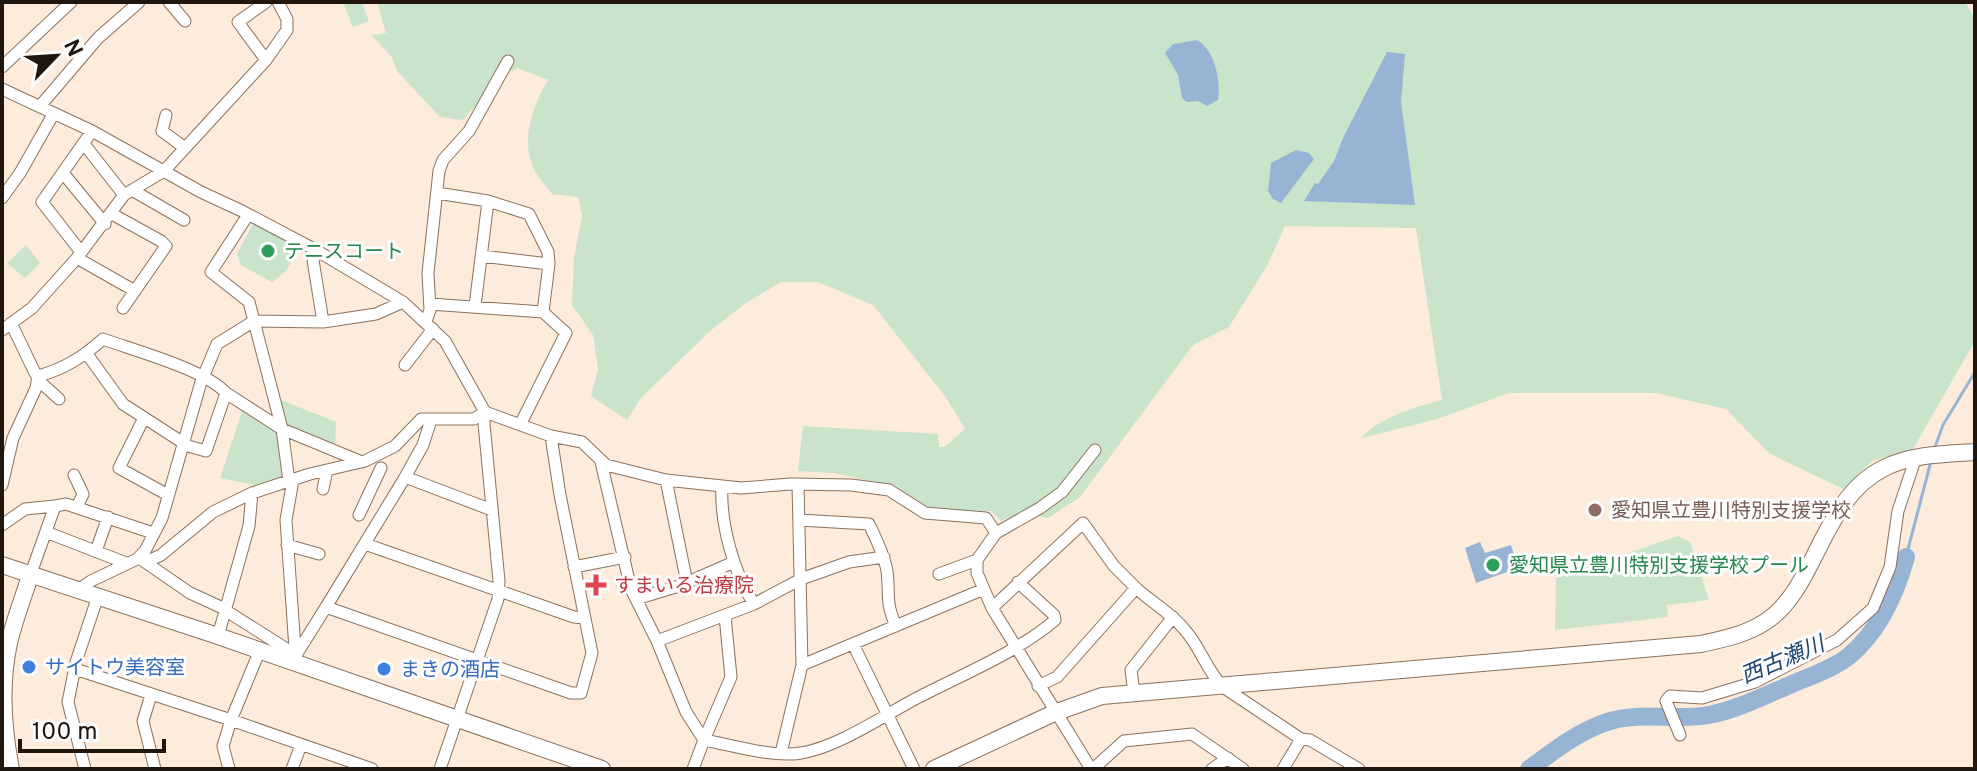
<svg xmlns="http://www.w3.org/2000/svg" width="1977" height="771" viewBox="0 0 1977 771" font-family="Overpass,'Noto Sans JP',sans-serif">
<style>
.green{fill:#c9e4ca}
.water{fill:#98b4d4}
.lines{fill:none;stroke-linecap:round;stroke-linejoin:round}
.stream{stroke:#98b4d4;stroke-width:3}
.river{stroke:#98b4d4;stroke-width:18}
.street-casing{stroke:#8b715b;stroke-width:13}
.secondary-casing{stroke:#8b715b;stroke-width:18}
.street{stroke:#fff;stroke-width:11}
.secondary{stroke:#fff;stroke-width:16}
.leisure-dot{fill:#2e9e5b;stroke:#fcfcfc;stroke-width:3}
.education-dot{fill:#8d6e63;stroke:#fcfcfc;stroke-width:3}
.health-dot{fill:#e0444e;stroke:#fcfcfc;stroke-width:3}
.shop-dot{fill:#3f7fe0;stroke:#fcfcfc;stroke-width:3}
.labels{text-anchor:middle;stroke-width:6;stroke-linejoin:round;paint-order:stroke}
.leisure-label{font-size:20px;fill:#27864d;stroke:#fcfcfc;text-anchor:start}
.education-label{font-size:20px;fill:#785e54;stroke:#fcfcfc;text-anchor:start}
.health-label{font-size:20px;fill:#be3a42;stroke:#fcfcfc;text-anchor:start}
.shop-label{font-size:20px;fill:#366cbe;stroke:#fcfcfc;text-anchor:start}
.water-label{font-size:22px;font-style:italic;fill:#1f4570;stroke:#fcfcfc}
</style>
<rect width="100%" height="100%" fill="#fdebdc"/>
<path class="green" d="M343,2h19l7,19 -16,6z
M377,2h1588l10,17v322l-62,108 -41,12 -29,28 -74,-36 -43,-44 -70,-16h-147l-72,26 -75,19c15,-20 56,-32 80,-38l-26,-172 -131,-2 -17,38 -39,63 -36,18 -113,152 -32,21 -28,-5 -19,8 -10,-10 -62,-1 -32,-23 -63,-14 -36,-2 5,-45 135,8 1,13h6l20,-18 -20,-33 -72,-91 -55,-23h-37l-38,23 -34,27 -68,66 -14,22 -36,-24 7,-27 -5,-34 -21,-30 2,-48 8,-41 -4,-19 -26,-3c-5,-7 -12,-14 -16,-21 -17,-30 -4,-66 12,-93l-30,-12 -17,8 -38,44 -23,-3 -42,-45 -7,-16 -20,-21 15,-2z
M254,222l45,25 -13,24 -14,11 -31,-17 -4,-11z
M26,245l14,18 -15,15 -18,-15z
M276,398l60,24 -1,27 -53,-23z
M244,406l34,23 7,49 -25,8 -40,-8z
M1678,536l12,6 19,58 -42,5 1,12 -113,13 1,-52z"/>
<path class="water" d="M1197,40c18,10 24,41 21,60l-11,6 -9,-5 -11,1 -5,-4 -4,-23 -13,-22 8,-9z
M1387,52l18,2 -4,48 14,103 -111,-4 11,-18 3,1 16,-23 9,-23z
M1296,150l13,3 5,6 -33,44 -8,-4 -5,-8 3,-28z
M1480,542l5,11 26,-8 7,23 -42,15 -11,-35z"/>
<g class="lines">
<path class="stream" d="M1934,450l9,-25 32,-53
M1906,557l25,-96"/>
<path class="river" d="M1529,769c25,-18 48,-37 78,-47 33,-11 69,-1 102,-7 26,-5 50,-17 74,-27 19,-9 51,-19 66,-32 29,-24 47,-63 57,-99"/>
<g class="street-casing">
<path id="street" d="M169,2l16,19
M266,60l-28,-38 28,-20
M2,67l69,-65
M2,89l90,42 109,61 41,19 72,38 89,53 42,39 40,71 -1,12 15,157 -1,18 -58,170
M41,105l57,-67 41,-36
M166,115l-4,16 23,17
M84,144l40,51
M63,173l42,51
M132,190l52,30
M437,193l51,8 41,13 19,38 1,12 -6,48 23,21 -45,90
M2,198l18,-25 34,-60
M112,214l49,27 5,5 -43,62
M248,215l-37,57 38,30 33,127 7,52
M81,252l-39,-50 50,-71
M482,256l67,8
M77,258l58,33
M430,304l113,8
M475,306l13,-105
M426,321l4,-11 -2,-37 11,-102 4,-11 26,-29 39,-70
M323,322l53,-8 27,-12
M11,323l24,50 3,3c26,-7 45,-19 65,-37 33,12 101,30 123,54l-20,58 -18,-5 -65,-42 -36,-50
M2,330l30,-22 45,-50 47,-63 40,-24 102,-111 21,-30v-11l-9,-17
M405,365l28,-36
M38,380l21,19
M226,393l56,36 80,33
M485,412l66,24 31,6 24,23 60,15 75,8 50,-4 60,1 38,5 36,23 61,5 10,15
M144,418l-25,50 49,27
M431,420l-8,25 -19,34 -78,128 245,86h10l11,-40 -32,-158 -9,-59
M601,462l30,127 26,52 29,71 18,28 -11,29
M74,475l9,19 -6,13
M405,477l87,33
M293,480l-7,40 10,143
M666,480l21,103
M2,485l11,-47 23,-50 2,-12
M722,487c-2,36 12,87 32,117
M323,489l4,-19
M55,506l11,-2 87,29
M359,515l22,-47
M799,520l70,4c7,15 15,30 18,47 3,24 -2,31 9,55
M2,525l23,-16 30,-3 -25,70
M46,532l80,31
M365,544l209,73 11,1
M287,545l32,9
M96,551l12,-34
M142,560l48,33 35,16
M146,562l15,-7 52,-43 39,-19 58,-19 55,-13 30,-15 26,-27h53l11,-7
M574,567l51,-10
M939,574l38,-14
M77,591l14,-10 46,-22 8,-8 17,-33 39,-136 16,-38 37,-23 69,1 -10,-62 1,-11
M636,599l43,-13 55,-24
M992,608l91,-85 31,43 22,22
M225,610l71,45 30,-48
M725,616l6,61 -27,63c28,5 69,18 97,13 37,-6 82,-37 116,-55 42,-22 103,-47 138,-78l-1,-5 -36,-33
M218,636l31,-110 3,-33
M657,641l97,-37 47,-25 48,-17 35,-5
M853,644l61,125
M802,665l182,-76
M75,669l156,51 29,-70
M1038,686l19,-9 79,-89c15,14 35,25 48,41 16,17 22,41 39,58l78,52 9,1 49,29
M1134,693l-3,-23 42,-53
M151,695l-8,26 12,48
M1680,735l-14,-34 4,-5 32,2 53,-16 82,-42 36,-32 17,-41 8,-56 18,-54
M781,753l21,-88 -4,-181
M85,769l-17,-67 8,-40 22,-66
M229,769l-6,-23 8,-26 141,49
M292,769l9,-24
M1091,769l-99,-161 -15,-35v-13l19,-27 44,-25 22,-16 33,-42
M1093,769l31,-28 68,-7 51,35
M1212,769l16,-11
M1283,769l18,-30"/>
</g>
<g class="secondary-casing">
<path id="secondary" d="M2,565l216,71 384,133
M11,769c-8,-41 -11,-85 -2,-126 5,-22 14,-45 21,-67
M934,769l120,-56 48,-17 599,-52c22,-5 44,-9 64,-22 52,-33 55,-122 119,-154 28,-14 61,-14 91,-16"/>
</g>
<use href="#street" class="street"/>
<use href="#secondary" class="secondary"/>
</g>
<g class="leisure-dot">
<circle cx="268" cy="251" r="8"/>
<circle cx="1493" cy="565" r="8"/>
</g>
<circle class="education-dot" cx="1595" cy="510" r="8"/>
<path class="health-dot" d="M592 573h8v8h8v8h-8v8h-8v-8h-8v-8h8z"/>
<g class="shop-dot">
<circle cx="29" cy="667" r="8"/>
<circle cx="384" cy="669" r="8"/>
</g>
<g class="labels">
<g class="leisure-label">
<text x="284" y="258">テニスコート</text>
<text x="1509" y="572">愛知県立豊川特別支援学校プール</text>
</g>
<g class="education-label">
<text x="1611" y="517">愛知県立豊川特別支援学校</text>
</g>
<g class="health-label">
<text x="614" y="592">すまいる治療院</text>
</g>
<g class="shop-label">
<text x="45" y="674">サイトウ美容室</text>
<text x="400" y="676">まきの酒店</text>
</g>
<g class="water-label">
<text transform="translate(1782 659) rotate(-23)" y="8">西古瀬川</text>
</g>
</g>
<rect width="1977" height="771" fill="none" stroke="#20160d" stroke-width="8"/>
<g transform="translate(56 56) rotate(65)" stroke="#fcfcfc" stroke-width="6" paint-order="stroke">
<path d="M0-6L14 30L0 20L-14 30Z" fill="#20160d"/>
<text y="-12" font-size="22" font-weight="bold" text-anchor="middle" fill="#20160d">N</text>
</g>
<path d="M20 739v12h144v-12" fill="none" stroke="#20160d" stroke-width="4"/>
<text x="32" y="739" font-size="24" fill="#20160d" stroke="#fcfcfc" stroke-width="6" paint-order="stroke">100 m</text>
</svg>
